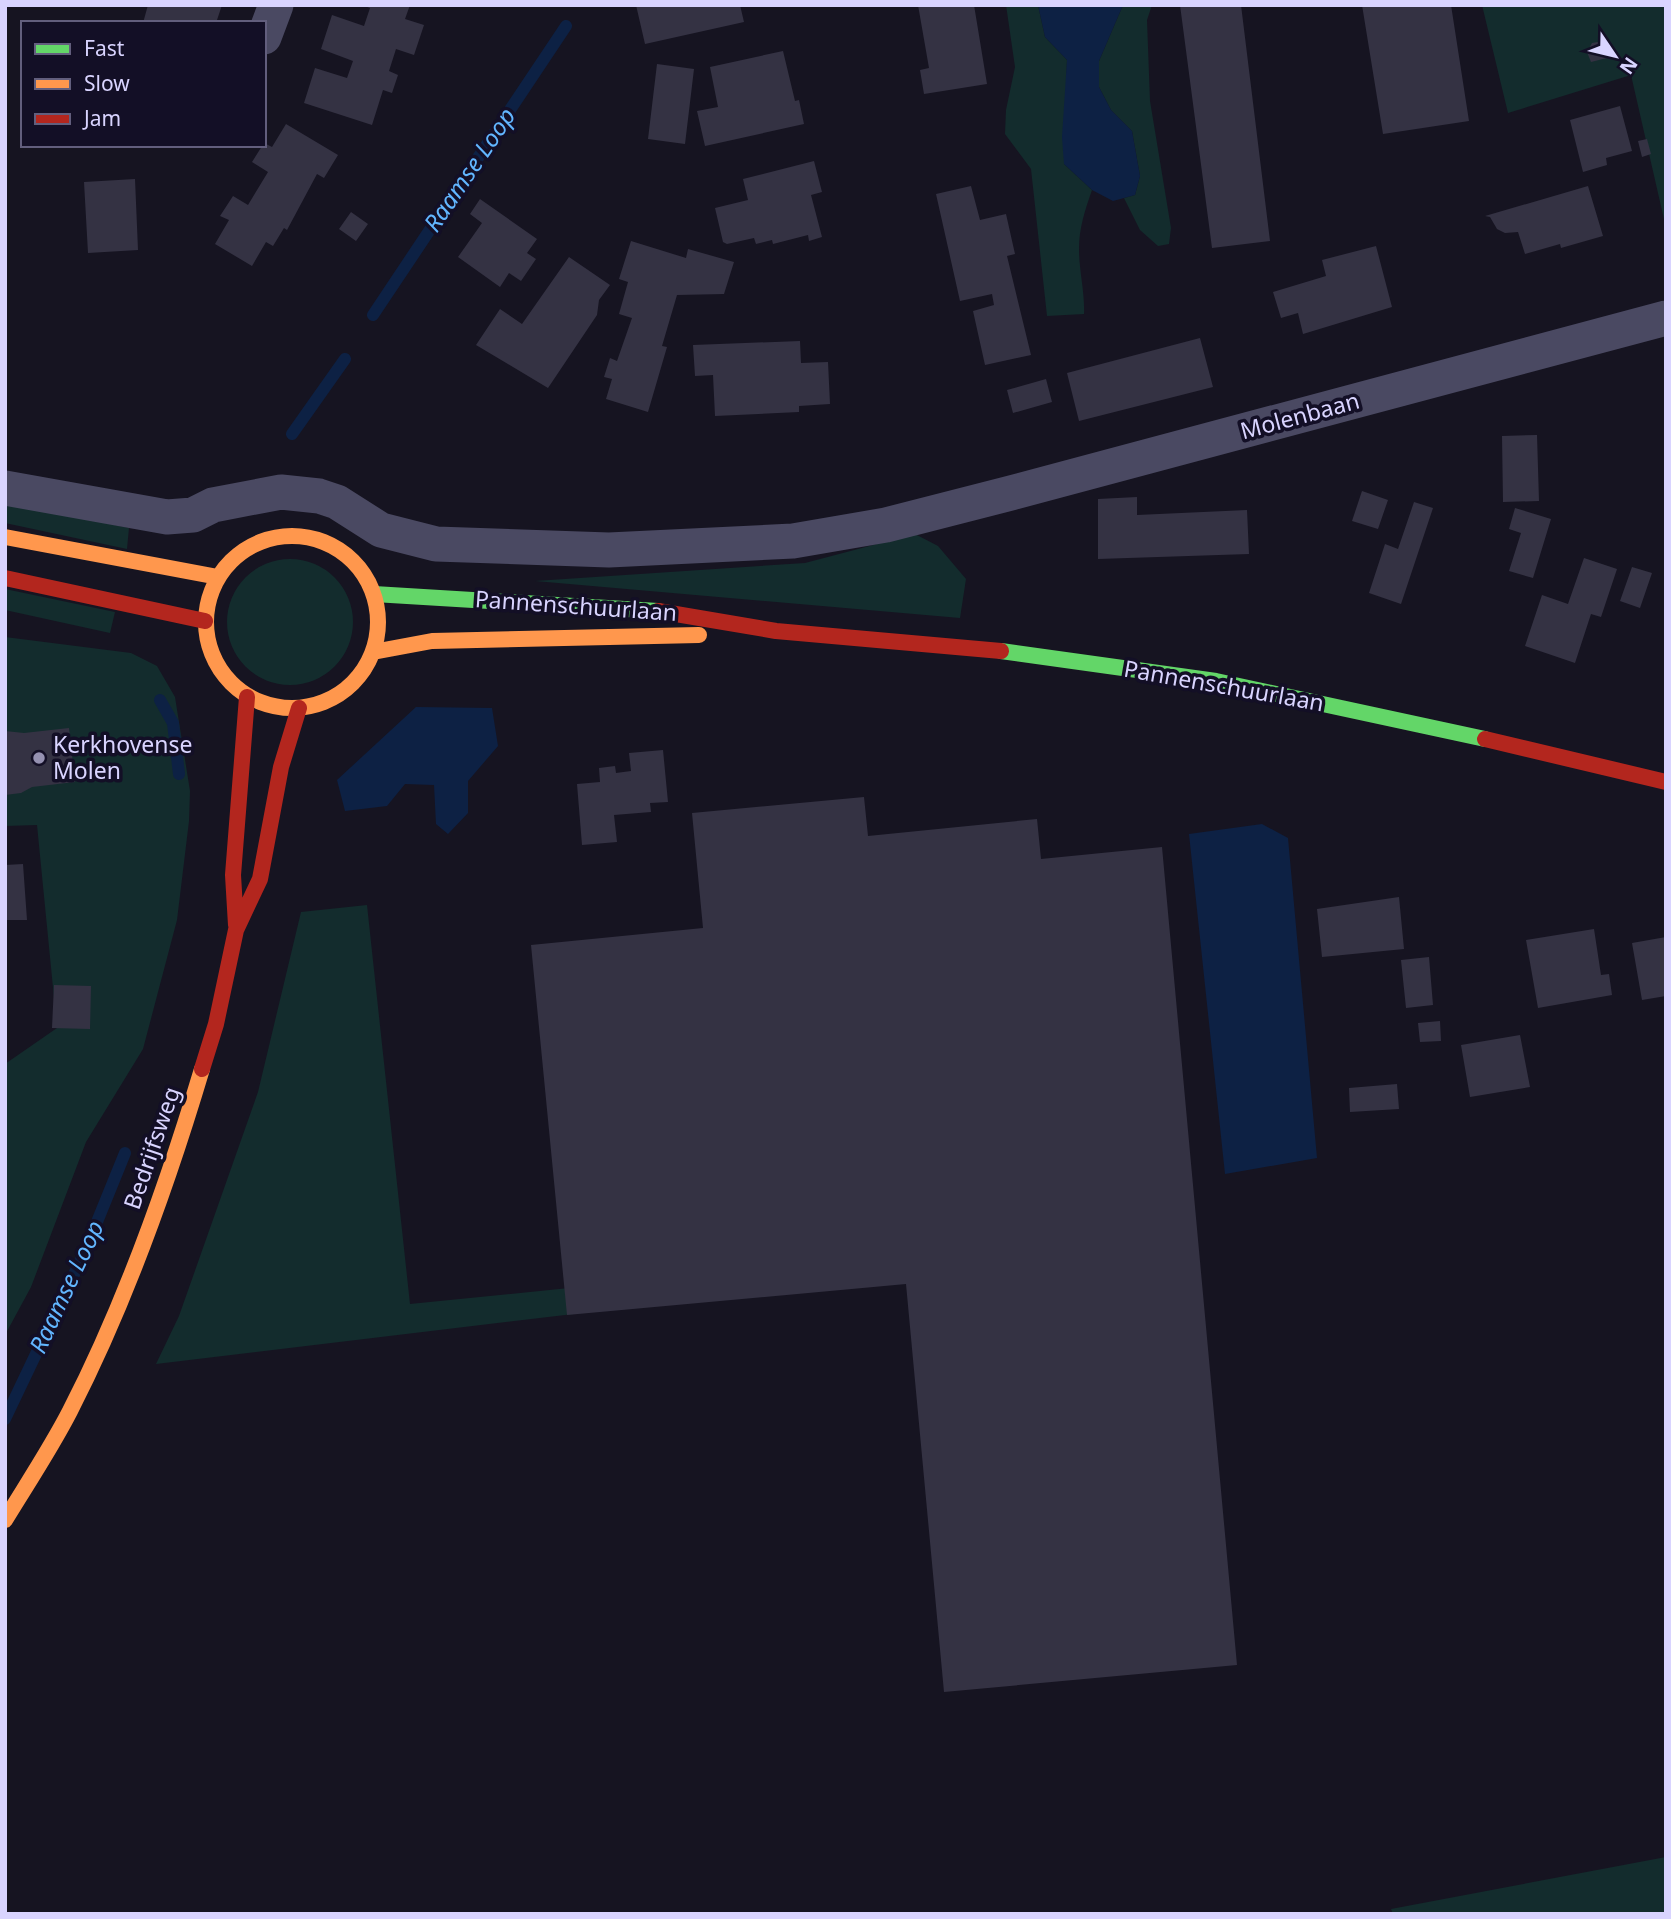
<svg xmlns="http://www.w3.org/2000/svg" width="1671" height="1919" viewBox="0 0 1671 1919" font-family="'Noto Sans',sans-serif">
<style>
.green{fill:#132c2d}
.water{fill:#0d2144}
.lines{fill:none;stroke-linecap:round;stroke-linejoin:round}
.stream{stroke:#0d2144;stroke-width:12}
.building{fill:#343243}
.street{stroke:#4a4962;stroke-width:35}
.fast{stroke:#63d668;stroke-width:16}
.slow{stroke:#ff974d;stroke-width:16}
.jam{stroke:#b3261e;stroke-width:16}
.poi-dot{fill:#9591b1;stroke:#130f26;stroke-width:2.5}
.labels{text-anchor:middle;stroke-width:7;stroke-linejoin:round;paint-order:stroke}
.street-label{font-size:23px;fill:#d9d4ff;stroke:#130f26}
.poi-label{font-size:23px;fill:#d9d4ff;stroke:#130f26;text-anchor:start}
.water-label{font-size:24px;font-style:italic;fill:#62b6ff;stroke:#130f26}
</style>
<rect width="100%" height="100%" fill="#161421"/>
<path class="green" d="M1006,5h32l7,32 22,23 -3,104 28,26c-7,20 -13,38 -13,59 0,22 6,43 5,65l-37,2 -16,-147 -26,-35 1,-24 9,-43z
M1123,5h29l-5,15 3,81 21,127 -2,16 -11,2 -18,-16 -16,-32 11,-3 5,-19 -8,-45 -21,-21 -12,-23v-26z
M1482,5h184v223l-35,-153 -123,38z
M5,502l124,26 -2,21 -122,-26z
M915,534l23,12 28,33 -6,39 -425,-37 270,-18z
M227 622a63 63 0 1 1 126 0a63 63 0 1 1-126 0Z
M5,589l110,23 -5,21 -105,-23z
M5,637l126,16 26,13 18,31 15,94 -1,30 -12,99 -34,129 -57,93 -55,145 -26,48v-271l52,-36 -20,-203 -32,1z
M367,905l43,399 169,-17 3,26 -426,51 23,-48 79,-224 43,-180z
M1666,1857v57h-273l-2,-5z"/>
<path class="water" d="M1038,5h85l-24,56v26l12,23 21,21 8,45 -5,19 -22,6 -21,-11 -28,-26 -2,-27 5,-77 -22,-23z
M416,707l76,1 6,38 -30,35v32l-20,21 -12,-10 -2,-39 -29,-1 -18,22 -42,5 -8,-31z
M1262,824l26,14 29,320 -92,16 -36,-340z"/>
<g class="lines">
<path class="stream" d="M373,315l193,-289
M292,434l53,-75
M160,700l13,23 6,51
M5,1419l81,-170 39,-96"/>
</g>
<path class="building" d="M148,5h74l-6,18h-73z
M362,5h48l-5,14 19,6 -10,30 -18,-6 -7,22 9,4 -6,18 -9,-3 -11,35 -68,-22 11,-35 32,10 6,-17 -32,-12 11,-34 32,11 6,-18z
M636,5h104l4,17 -99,22z
M918,5h56l13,79 -63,10 -4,-24 9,-2z
M1180,5h61l29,236 -58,7z
M1362,5h89l18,116 -86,13z
M1603,41l4,17 -16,4 -4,-10 5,-9z
M783,51l12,50 4,-1 5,24 -99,22 -8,-35 21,-4 -8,-40z
M657,64l37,5 -9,75 -37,-5z
M1620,106l12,45 -26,7 1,7 -24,7 -13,-52z
M286,124l52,31 -14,23 -7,-4 -30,56 -3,-2 -11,18 -7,-4 -14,24 -37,-22 14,-24 -9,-4 13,-20 15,9 20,-33 -16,-10 12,-19 8,4z
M1647,139l4,15 -9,3 -4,-16z
M814,161l8,31 -11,3 11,42 -13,4 -1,-6 -35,9 -1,-4 -16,4 -2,-6 -27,6 -4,-2 -8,-34 33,-8 -5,-21z
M135,179l3,71 -50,3 -4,-71z
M971,186l9,34 26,-6 9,40 -8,2 24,99 -46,10 -12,-54 21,-6 -2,-11 -32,7 -24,-107z
M1588,186l15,50 -42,12 -1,-4 -35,10 -7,-22 -13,1 -8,-4 -7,-12 -5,-1z
M480,199l57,40 -10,14 9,6 -15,22 -12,-8 -9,14 -42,-30 24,-34 -12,-9z
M351,212l17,12 -12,17 -17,-12z
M631,241l55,17 2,-9 46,13 -10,32 -47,1 -15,51 5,1 -19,65 -42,-13 6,-20 -8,-2 6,-19 7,3 15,-43 -13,-4 9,-32 -9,-3z
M1376,246l16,61 -89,27 -5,-21 -17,5 -8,-26 53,-16 -4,-16z
M569,257l41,28 -11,15 -2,15 -49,73 -72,-43 24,-36 22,15z
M1200,338l13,49 -134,34 -12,-48z
M800,341l1,22 27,-1 2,42 -31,2v6l-84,4 -2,-41 -18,1 -2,-31z
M1046,379l6,23 -39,11 -6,-23z
M1537,435l2,66 -36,1 -1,-66z
M1362,491l26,9 -10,29 -26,-8z
M1137,497v18l110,-5 2,44 -151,5v-60z
M1414,502l19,6 -32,96 -32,-11 16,-49 13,5z
M1515,508l36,11 -18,59 -24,-7 12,-38 -12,-4z
M1584,558l33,11 -16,48 -10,-3 -16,49 -50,-17 17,-51 26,9z
M1632,567l20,6 -12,35 -20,-7z
M69,728l6,54 -43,5 -11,6 -16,2v-64l19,2z
M663,750l5,52 -18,1 1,9 -37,3 3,27 -35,3 -5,-61 23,-2 -1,-14 16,-2 1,7 15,-2 -2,-18z
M864,797l4,39 169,-17 4,40 121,-12 75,818 -293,27 -38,-408 -339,31 -36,-370 172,-17 -11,-115z
M23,864l4,56h-21l-1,-55z
M1399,897l5,52 -82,8 -5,-48z
M1594,929l7,46 8,-1 3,21 -74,13 -12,-68z
M1666,937v59l-24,4 -10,-57z
M1429,957l4,48 -27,3 -5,-48z
M54,985l37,1 -1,43 -38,-1z
M1440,1021l1,20 -21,1 -2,-19z
M1520,1035l10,52 -60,10 -9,-52z
M1397,1084l2,25 -49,3 -1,-24z"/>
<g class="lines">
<path class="street" d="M264,37l12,-32
M5,488l162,29 26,-2 20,-10 68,-13 38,4 18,6 44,28 55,14 173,6 184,-9 93,-16 121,-31 659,-176"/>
<path class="fast" d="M374,594l284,17
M1001,651l215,30 269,58"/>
<path class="slow" d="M206 622a86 86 0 1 1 172 0a86 86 0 1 1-172 0Z
M5,537l213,40
M373,652l59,-11 267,-6
M5,1520c22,-36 46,-72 65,-109 56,-109 97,-225 132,-342"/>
<path class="jam" d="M5,578l200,43
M658,611l118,20 225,20
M1485,739l181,43
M236,925l-3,-50 14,-178
M202,1069l14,-45 20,-94 24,-51 21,-112 18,-59"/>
</g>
<circle class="poi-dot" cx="39" cy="758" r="7"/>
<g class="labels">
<g class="street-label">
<text transform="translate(1300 416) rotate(-15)" y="8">Molenbaan</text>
<text transform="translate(576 606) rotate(4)" y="8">Pannenschuurlaan</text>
<text transform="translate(1224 686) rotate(10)" y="8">Pannenschuurlaan</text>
<text transform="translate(152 1148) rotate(-71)" y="8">Bedrijfsweg</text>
</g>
<g class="poi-label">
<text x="53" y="753">Kerkhovense<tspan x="53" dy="26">Molen</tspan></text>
</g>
<g class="water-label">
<text transform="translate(470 170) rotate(-56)" y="8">Raamse Loop</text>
<text transform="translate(67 1287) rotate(-65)" y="8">Raamse Loop</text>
</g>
</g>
<rect width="1671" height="1919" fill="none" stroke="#d9d4ff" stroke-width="14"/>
<rect x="21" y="21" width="245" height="126" fill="#130f26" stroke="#625e7d" stroke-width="2"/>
<rect x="35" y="44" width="35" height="10" fill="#63d668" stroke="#625e7d" stroke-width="2"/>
<text x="84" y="56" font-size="21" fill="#d9d4ff">Fast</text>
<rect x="35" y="79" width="35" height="10" fill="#ff974d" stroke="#625e7d" stroke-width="2"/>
<text x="84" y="91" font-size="21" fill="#d9d4ff">Slow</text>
<rect x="35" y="114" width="35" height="10" fill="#b3261e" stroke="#625e7d" stroke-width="2"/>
<text x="84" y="126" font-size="21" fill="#d9d4ff">Jam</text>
<g transform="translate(1615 56) rotate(125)" stroke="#130f26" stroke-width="5" paint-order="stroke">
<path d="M0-5L12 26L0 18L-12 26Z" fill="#d9d4ff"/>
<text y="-10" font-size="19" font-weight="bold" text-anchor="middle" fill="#d9d4ff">N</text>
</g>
</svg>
